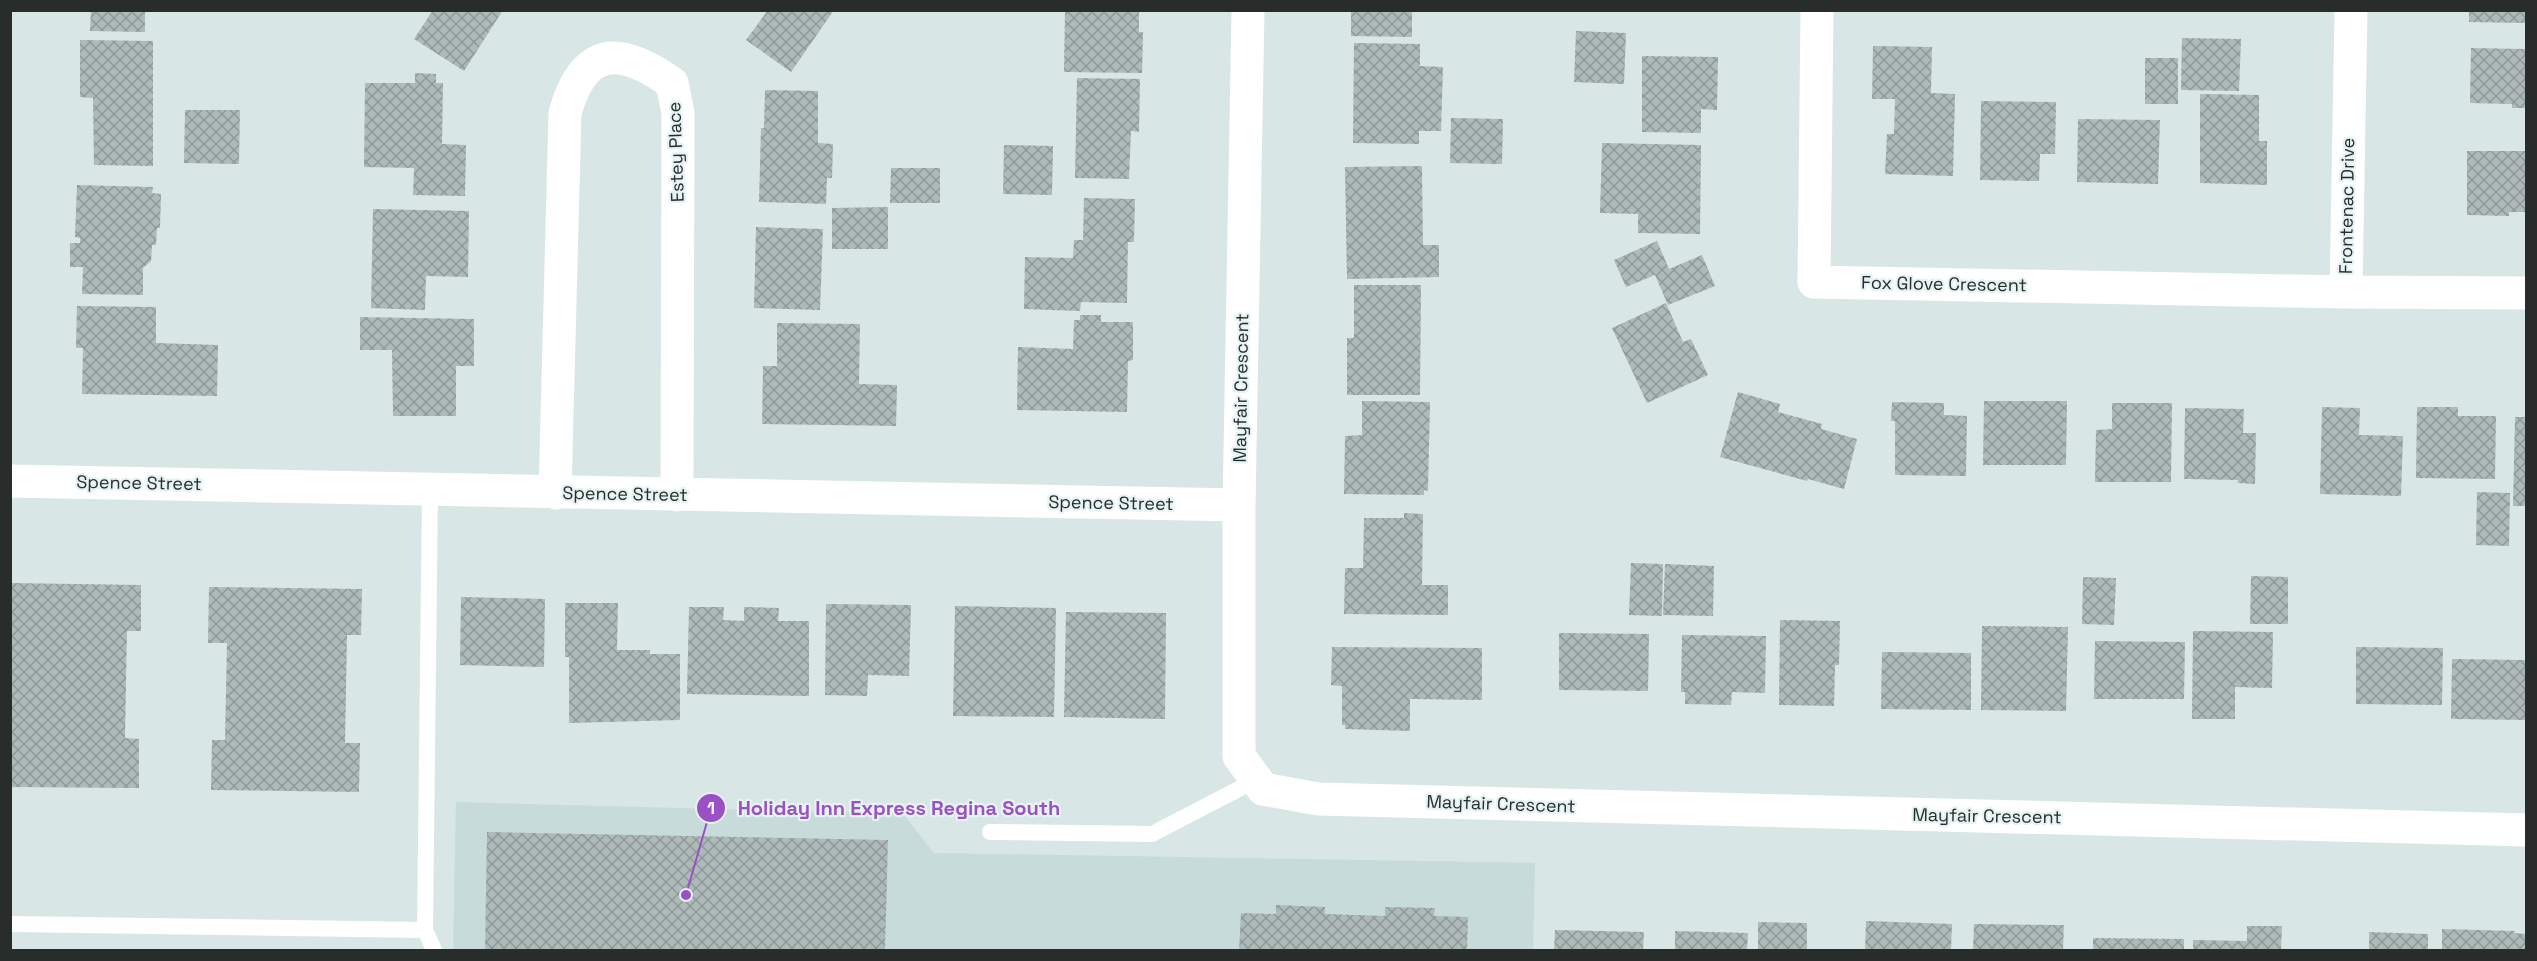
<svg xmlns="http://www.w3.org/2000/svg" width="2537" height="961" viewBox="0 0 2537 961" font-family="'Space Grotesk',sans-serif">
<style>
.built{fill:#c6dbda}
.building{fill:url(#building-cross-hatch)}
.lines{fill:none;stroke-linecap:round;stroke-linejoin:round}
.service{stroke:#fff;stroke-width:16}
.minor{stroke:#fff;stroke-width:33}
.labels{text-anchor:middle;stroke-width:4.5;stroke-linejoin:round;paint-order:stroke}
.street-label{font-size:18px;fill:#282d2c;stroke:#e5f3f2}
.leader{fill:none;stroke:#9b51c4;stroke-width:2}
.callout-dot{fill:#9b51c4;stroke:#e5f3f2;stroke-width:2}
.mark-label{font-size:18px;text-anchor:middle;font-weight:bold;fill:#fff}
.callout-label{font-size:20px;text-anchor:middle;font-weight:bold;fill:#9b51c4;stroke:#e5f3f2;stroke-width:4.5;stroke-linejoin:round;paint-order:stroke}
</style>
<defs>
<pattern id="building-cross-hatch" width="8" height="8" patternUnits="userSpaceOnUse" patternTransform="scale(1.5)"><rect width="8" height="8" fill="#aebab9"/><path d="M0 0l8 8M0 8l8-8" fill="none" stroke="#8e9897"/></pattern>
</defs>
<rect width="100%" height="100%" fill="#d8e6e5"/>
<path class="built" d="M456,802l447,12 31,39 601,10 -2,87h-1080z"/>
<path class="building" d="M91,10h54v22l-55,-1z
M433,10h70l-39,61 -50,-32z
M768,10h66l-43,62 -45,-32z
M1065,10h74v22h4l-1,41 -78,-1z
M1351,10h61v27l-61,-1z
M2469,10h57v13l-57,-1z
M1576,31l50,2 -2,51 -50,-2z
M2182,38l59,1 -2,52 -58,-1z
M80,40l73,1v125l-59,-1 -1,-67 -13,-1z
M1354,43l66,1v22l23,1 -2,64h-22v13l-66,-1z
M1873,46l59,1 -1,46 24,1 -2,82 -68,-2 2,-40h7l1,-35h-23z
M2471,48l55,1v59h-14v-4l-42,-1z
M1642,56l76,1 -1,53 -16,-1v24l-59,-1z
M2145,58h33v46h-33z
M415,73l21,1v9h7l-1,61 24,1 -1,51 -52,-1 1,-27 -50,-1 1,-84h50z
M1077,78l63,1 -1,53 -8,-1 -2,48 -54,-1z
M765,90l53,1v52l15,1 -1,34h-5l-1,26 -67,-2 2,-74h3z
M2200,94l59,1v46h8v44l-67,-2z
M1981,101l75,1 -1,52h-15l-1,27 -59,-1z
M185,110h55l-1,54 -55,-1z
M1451,118l52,1 -1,45 -52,-1z
M2078,119l82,1 -2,64 -81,-2z
M1602,143l99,2 -1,89 -62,-1v-19l-38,-1z
M1004,145l49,1 -1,49 -49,-1z
M2467,151h59v61h-17v4l-42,-1z
M1422,166l1,79h16v32l-92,2 -2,-112z
M891,168h49v35h-50z
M77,185l76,2 -1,6 9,1 -1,34h-3l-1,17h-4l-1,16 -8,7v27l-61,-1 1,-27h-13v-24h10v-5l-5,-1z
M1084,198l51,1 -1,43h-6l-1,61 -46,-1 -1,9 -56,-2 1,-52 48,1 1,-18h9z
M888,207v42h-56v-41z
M373,209l96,2 -1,66 -42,-1 -1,34 -54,-2z
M756,227l67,2 -3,81 -66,-2z
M1657,241l12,28 33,-14 13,31 -47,19 -13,-30 -29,12 -12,-27z
M1354,285h67l-1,110h-73v-57h7z
M1666,303l17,39 8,-3 17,36 -61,28 -35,-75z
M77,306l79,1v36l62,2 -1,51 -135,-2 1,-46h-7z
M1080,315h21v7h32v38l-5,1 -1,51 -110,-2 1,-63 55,2 1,-29h6z
M360,317l114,2v47h-18v50h-63l-1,-66h-32z
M777,323l83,1 -1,60 38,1 -1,41 -134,-2 1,-58h14z
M1738,392l42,12 -2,8 44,12 -1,5 36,10 -13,50 -36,-10 -1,2 -87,-24z
M1362,401l68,1 -2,89 -4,-1v5l-80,-1 1,-58 17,-1z
M1984,401h83l-1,64h-83z
M1892,402l52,1v12l23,1 -1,60 -71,-1v-54h-4z
M2112,403h60l-1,79h-76l1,-52 16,-1z
M2322,407l38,1 -1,27 44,1 -2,60 -81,-2z
M2417,407h41v9h38l-1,63 -79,-1z
M2185,408l59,1 -1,24h13l-1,51 -17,-1v-3l-54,-1z
M2515,417h11v89h-13z
M2477,492l33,1 -1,53 -33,-1z
M1404,513l19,1 -1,71h26v30l-104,-1 1,-46h18l1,-50h40z
M1631,563l32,1 -1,52 -33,-1z
M1665,564l49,2 -1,50 -50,-1z
M2251,576l37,1v47h-38z
M2083,577l33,1 -2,47 -32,-1z
M10,583l131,2v46h-14l-2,107 14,1v49l-129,-1z
M209,587l153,2 -1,46h-14l-2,108h15l-1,49 -148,-2 1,-50h13l2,-97h-19z
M461,597l84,2 -1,68 -84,-2z
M565,603h53l-1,47h33v4h30v66l-111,3v-66h-4z
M826,604l85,1 -2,71 -41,-1 -1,21 -42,-1z
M955,606l101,2 -2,109 -101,-1z
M689,607h35l-1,13 21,1v-14l35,1 -1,13h31v75l-122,-2z
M1066,612l100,1 -1,106 -101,-2z
M1780,620l60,1 -1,44h-4l-1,41 -55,-1z
M1982,626l86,1 -2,84 -85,-1z
M2193,631l80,1 -1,56 -37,-1v32h-43z
M1559,633l90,1 -1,57 -89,-1z
M1682,635l84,1 -1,57 -33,-1 -1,13 -46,-1v-12h-4z
M2095,641l90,1 -1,57h-90z
M1332,647l150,1v52l-72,-1v32l-65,-2v-4h-3v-39l-11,-1z
M2356,647l87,1 -1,57 -86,-1z
M1882,652l89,1v57l-90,-1z
M2452,659l74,1v60l-75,-1z
M487,832l401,8 -3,110h-400z
M1276,905l49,2v7l60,2v-9l50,1 -1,8 34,1 -1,33h-228l2,-37 35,1z
M1866,921l86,3 -1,26h-86z
M1758,922l49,1v27h-49z
M1974,924l90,1 -1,25h-90z
M2247,926h35l-1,24h-88v-10l54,1z
M2442,929l73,2 -1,2 12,1v16h-84z
M1555,930l89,2 -1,18h-89z
M1675,931l73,2 -1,17h-72z
M2369,932l59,2v16h-59z
M2093,938l91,1v11h-91z"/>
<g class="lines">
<path class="service" d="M990,832l162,2 104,-54
M10,924l415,6 5,-440
M425,930l9,20"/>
<path class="minor" d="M1248,10l-9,495v251l24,33 55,10 1208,31
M1817,10l-3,272 532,10
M2351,10l-5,282 180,1
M10,481l1229,24
M555,493l10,-380c19,-68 55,-67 107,-30l6,30 -1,382"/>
</g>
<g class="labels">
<g class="street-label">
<text transform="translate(676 152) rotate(-92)" y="6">Estey Place</text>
<text transform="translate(2347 206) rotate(-89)" y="6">Frontenac Drive</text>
<text transform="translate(1944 284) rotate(1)" y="6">Fox Glove Crescent</text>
<text transform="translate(1241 388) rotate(-89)" y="6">Mayfair Crescent</text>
<text transform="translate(139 483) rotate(1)" y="6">Spence Street</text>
<text transform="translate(625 494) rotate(1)" y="6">Spence Street</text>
<text transform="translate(1111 503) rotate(1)" y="6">Spence Street</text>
<text transform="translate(1501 804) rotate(2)" y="6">Mayfair Crescent</text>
<text transform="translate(1987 816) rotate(1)" y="6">Mayfair Crescent</text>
</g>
</g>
<path class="leader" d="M686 895L711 808"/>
<g class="callout-dot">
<circle cx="686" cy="895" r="6"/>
<circle cx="711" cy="808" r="15"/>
</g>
<g class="mark-label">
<text x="711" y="814">1</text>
</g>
<g class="callout-label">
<text x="899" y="815">Holiday Inn Express Regina South</text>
</g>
<rect width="2537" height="961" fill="none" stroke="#282d2c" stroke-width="24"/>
</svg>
